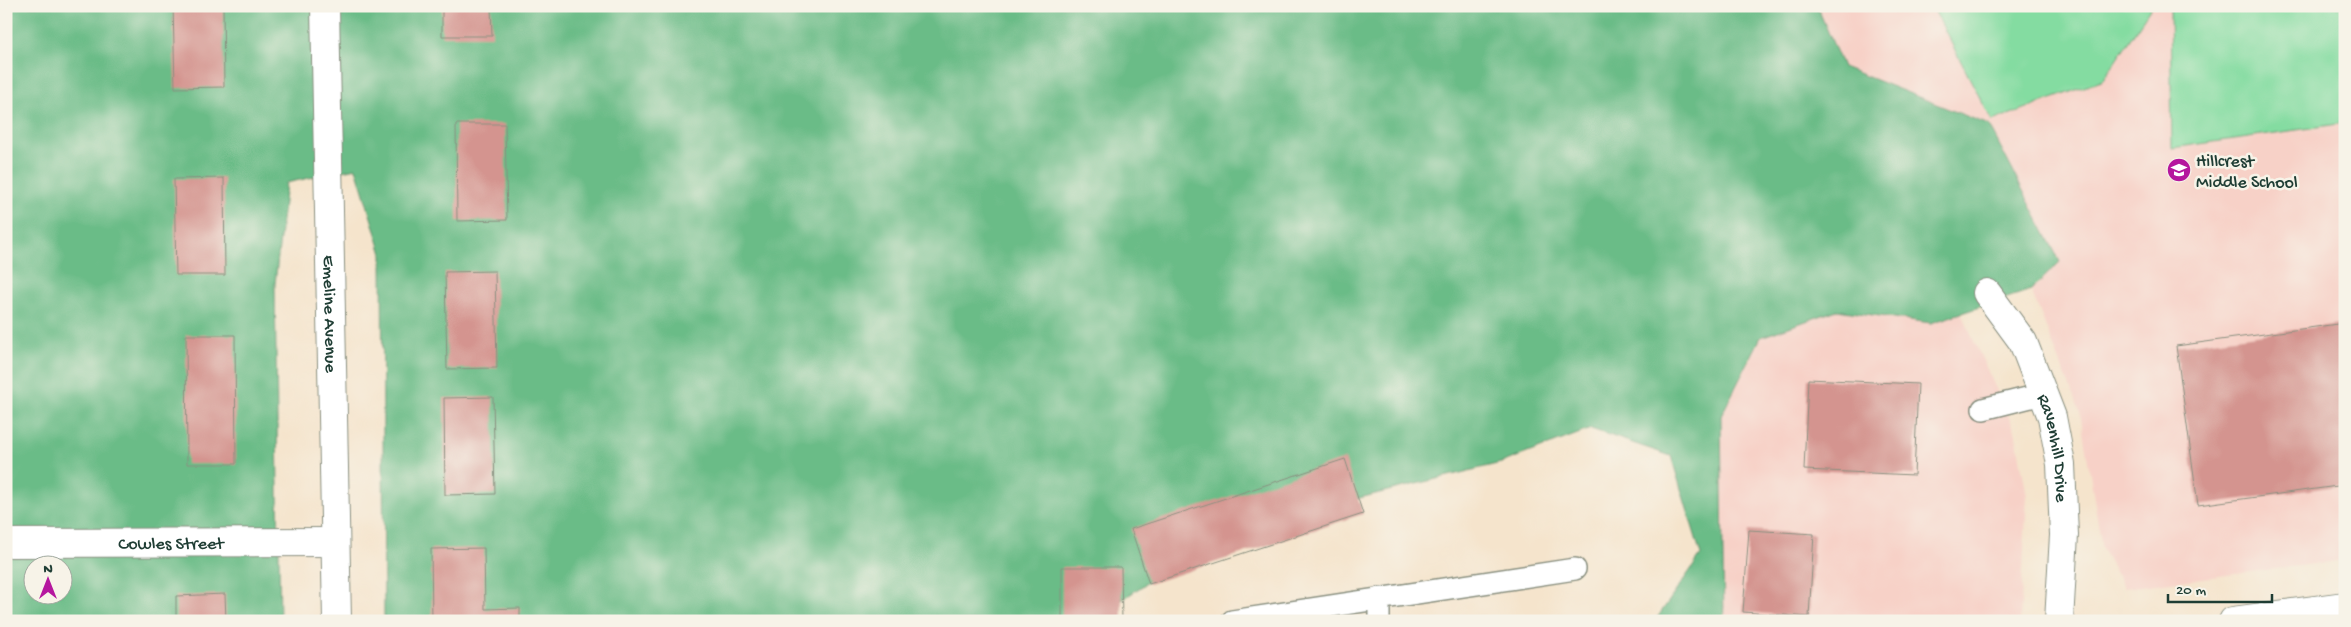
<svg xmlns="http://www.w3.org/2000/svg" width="2351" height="627" viewBox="0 0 2351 627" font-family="'Gochi Hand',sans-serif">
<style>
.built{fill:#f7d1c7}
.green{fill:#84dca1;stroke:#528c6a}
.forest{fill:#6bbc87;stroke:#457c5e;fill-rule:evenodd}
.building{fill:#d4948f}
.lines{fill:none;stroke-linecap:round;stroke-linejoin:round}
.service-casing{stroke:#8a9080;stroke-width:24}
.minor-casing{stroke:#8a9080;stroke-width:30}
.tertiary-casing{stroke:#8a9080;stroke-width:30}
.service{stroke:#fff;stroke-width:21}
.minor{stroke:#fff;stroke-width:28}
.tertiary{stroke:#fff;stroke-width:28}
.labels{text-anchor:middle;stroke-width:5;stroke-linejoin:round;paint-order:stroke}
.poi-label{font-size:18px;fill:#1f3d34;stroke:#f7f3e8;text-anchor:start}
.street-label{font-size:18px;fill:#1f3d34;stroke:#f7f3e8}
</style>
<rect width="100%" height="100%" fill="#f7f3e8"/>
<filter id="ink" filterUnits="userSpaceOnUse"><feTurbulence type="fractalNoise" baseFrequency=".02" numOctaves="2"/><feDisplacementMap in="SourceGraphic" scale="10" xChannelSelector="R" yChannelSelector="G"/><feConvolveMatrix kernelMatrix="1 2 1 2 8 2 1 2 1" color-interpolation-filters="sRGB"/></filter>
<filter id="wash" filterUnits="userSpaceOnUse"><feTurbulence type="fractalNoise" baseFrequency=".0096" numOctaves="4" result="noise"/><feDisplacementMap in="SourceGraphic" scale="20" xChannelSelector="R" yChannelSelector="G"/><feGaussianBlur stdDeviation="1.12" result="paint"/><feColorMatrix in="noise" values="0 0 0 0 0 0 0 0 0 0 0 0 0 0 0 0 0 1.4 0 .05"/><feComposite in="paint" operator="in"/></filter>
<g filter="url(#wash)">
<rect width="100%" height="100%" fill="#f5e4cc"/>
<path class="built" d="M1817,6h528v554l-221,28 -22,-40 -22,-136 -49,-122 29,-29 -71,-136 -146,-58z
M1837,310l94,13 30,-10 54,117 12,66 -7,125h-296l-3,-205 40,-79z"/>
<path class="green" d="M1932,6h220l-49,74 -111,41z
M2170,6h175v117l-173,25z"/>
<path class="forest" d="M6,6h1811l26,61 146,58 71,137 -29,28 -100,33 -94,-13 -76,27 -40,79 3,205h-69l46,-66 -30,-99 -80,-27 -90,34 -283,70 -126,88h-708l-2,-367 -26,-86 -70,15 -11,101 5,337h-274zM32,564h30v30h-30z"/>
<g id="blocks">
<path class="building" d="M173,6h50l1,81 -49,1z
M442,6h49l1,30h-50z
M456,124h49l2,96 -50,1z
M224,178l1,97h-49l-2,-96z
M495,271l2,97 -50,1 -2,-97z
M2345,323v162l-147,20 -22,-159z
M186,335h49l1,129h-49z
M1808,379l110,5 -4,91 -110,-5z
M493,397l2,97 -50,1 -1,-97z
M1345,459l18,55 -214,70 -18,-55z
M1749,530l65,4 -5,83 -66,-5z
M484,548l1,61 35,-1v13h-88l-1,-72z
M1062,567h59l1,54h-60z
M225,594l1,27h-50v-25z"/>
</g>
</g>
<g filter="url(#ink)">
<use href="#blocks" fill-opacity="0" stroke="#8a9080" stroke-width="1"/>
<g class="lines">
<g class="service-casing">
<path id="service" d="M1983,409l60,-15
M1379,598v23
M1232,621l343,-52"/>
</g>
<g class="minor-casing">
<g id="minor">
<path id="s1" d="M325,6l12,615"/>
<path id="s2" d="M6,543l329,-1"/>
</g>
</g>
<g class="tertiary-casing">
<g id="tertiary">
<path id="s3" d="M1987,293l36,49 29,75 9,47 3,71 -5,86"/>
<path d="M2233,621l112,-15"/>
</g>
</g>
<use href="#service" class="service"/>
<use href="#minor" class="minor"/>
<use href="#tertiary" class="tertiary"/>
</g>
</g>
<defs>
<g id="school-disc" transform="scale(1.25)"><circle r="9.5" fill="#b5179e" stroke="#f7f3e8"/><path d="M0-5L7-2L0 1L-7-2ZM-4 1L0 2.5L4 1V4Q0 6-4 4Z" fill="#fff"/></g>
</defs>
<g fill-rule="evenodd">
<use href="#school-disc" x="2179" y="170"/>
</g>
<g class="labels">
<g class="poi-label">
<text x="2196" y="166">Hillcrest<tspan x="2196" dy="21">Middle School</tspan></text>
</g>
<g class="street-label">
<text dy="6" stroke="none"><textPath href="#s1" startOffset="308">Emeline Avenue</textPath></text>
<text dy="6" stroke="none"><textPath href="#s3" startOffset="172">Ravenhill Drive</textPath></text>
<text dy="6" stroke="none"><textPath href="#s2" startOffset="165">Cowles Street</textPath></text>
</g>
</g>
<rect width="2351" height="627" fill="none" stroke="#f7f3e8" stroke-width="25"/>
<g transform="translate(48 580)"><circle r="24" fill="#f7f3e8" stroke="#a1aaa0"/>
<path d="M0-4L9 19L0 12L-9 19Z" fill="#b5179e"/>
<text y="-8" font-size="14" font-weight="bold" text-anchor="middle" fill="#1f3d34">N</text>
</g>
<path d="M2168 594v8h104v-8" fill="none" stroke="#1f3d34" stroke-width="2.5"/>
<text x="2176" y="594" font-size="15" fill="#1f3d34" stroke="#f7f3e8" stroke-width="4" paint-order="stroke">20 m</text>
</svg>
